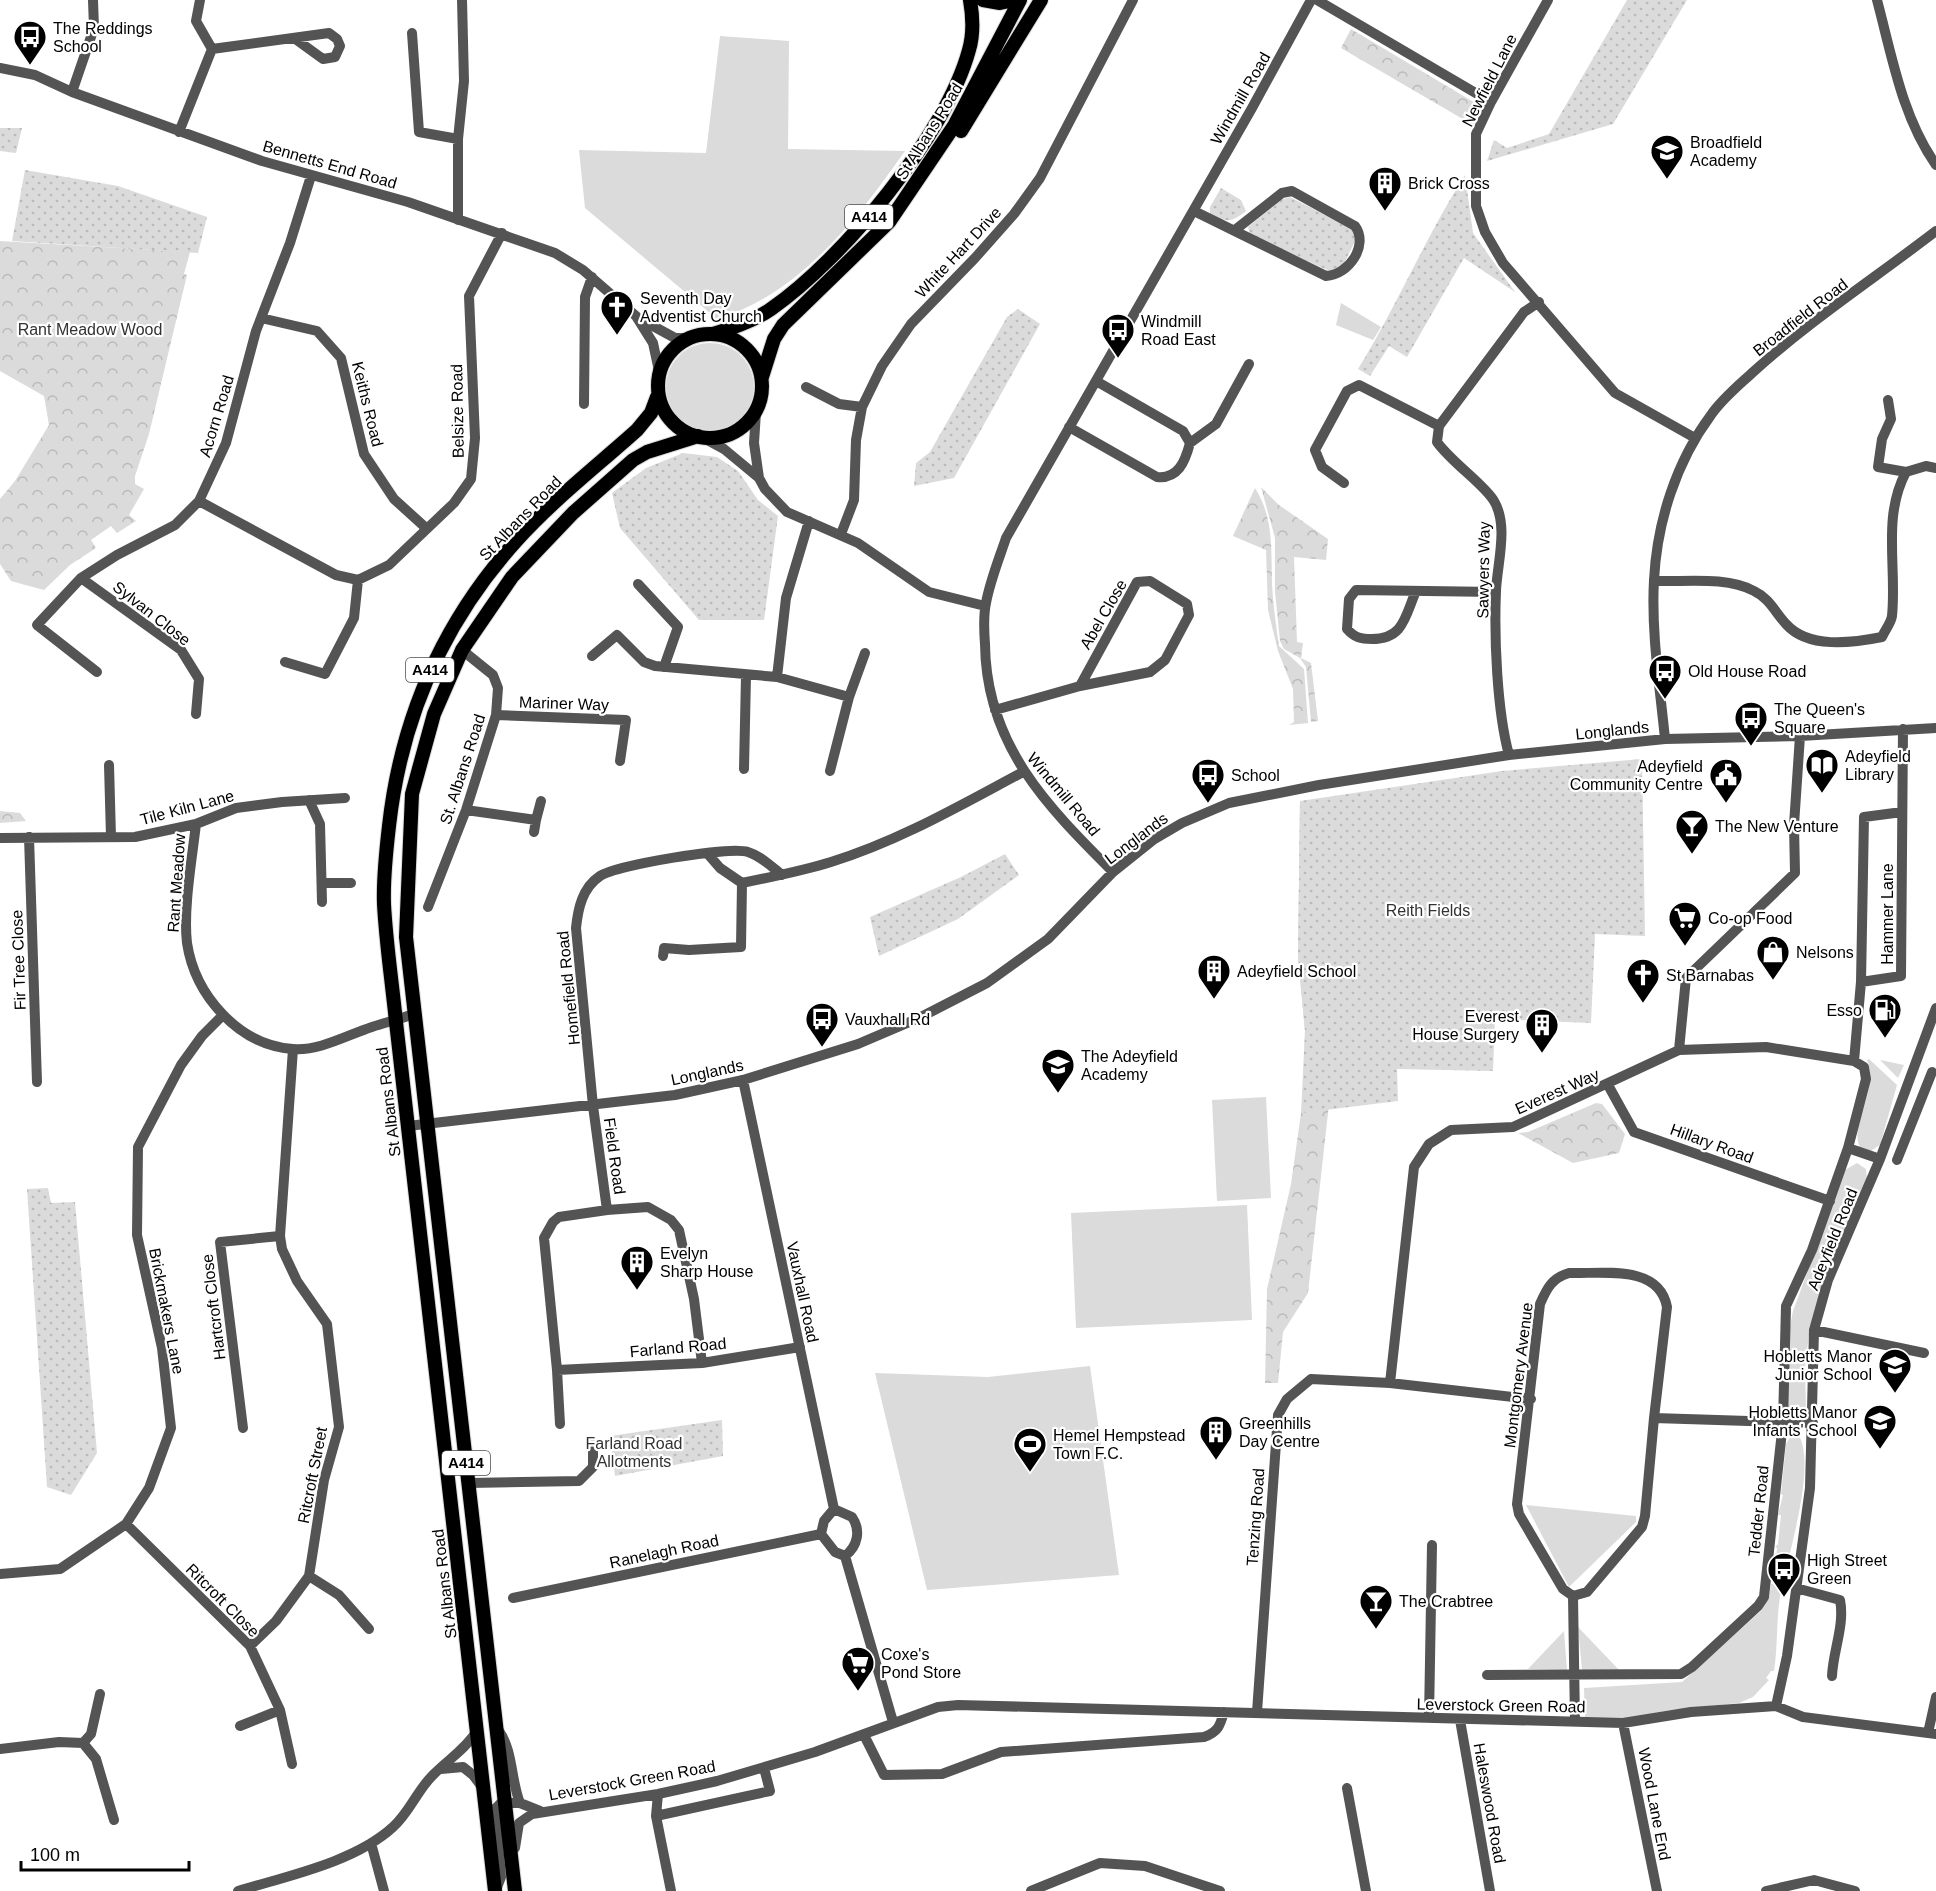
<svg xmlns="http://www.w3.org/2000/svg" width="1936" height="1891" viewBox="0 0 1936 1891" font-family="Arial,sans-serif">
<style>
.grass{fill:#dbdbdb}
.forest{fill:url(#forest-crowns)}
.park{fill:url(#park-dots)}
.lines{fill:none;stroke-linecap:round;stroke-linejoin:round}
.major-casing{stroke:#dbdbdb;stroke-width:16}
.minor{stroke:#545454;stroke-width:10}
.major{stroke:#000;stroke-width:14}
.labels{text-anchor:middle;stroke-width:4.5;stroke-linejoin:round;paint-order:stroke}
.shield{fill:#fff;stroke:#4c4c4c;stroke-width:1.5}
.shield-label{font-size:15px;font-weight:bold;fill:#000}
.poi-label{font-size:16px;fill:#000;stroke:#fff;text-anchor:start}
.street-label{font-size:16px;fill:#000;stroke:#fff}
.park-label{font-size:16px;fill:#323232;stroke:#fff}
</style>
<defs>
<pattern id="forest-crowns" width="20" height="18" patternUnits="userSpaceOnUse" patternTransform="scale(1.5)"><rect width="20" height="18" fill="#dbdbdb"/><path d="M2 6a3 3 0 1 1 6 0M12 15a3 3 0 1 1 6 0" fill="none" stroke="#bababa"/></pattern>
<pattern id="park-dots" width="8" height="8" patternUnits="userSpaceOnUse" patternTransform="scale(1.5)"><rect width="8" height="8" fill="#dbdbdb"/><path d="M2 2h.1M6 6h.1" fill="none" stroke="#bababa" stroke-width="1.8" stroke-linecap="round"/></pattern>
</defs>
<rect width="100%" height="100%" fill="#fff"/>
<path class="grass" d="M720,36l69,5 -1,108 117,2c-48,68 -105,143 -188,168l-132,-111 -6,-58 127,3z
M1341,303l40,24 -8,13 -37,-15z
M666 387a44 44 0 1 1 88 0a44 44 0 1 1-88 0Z
M1869,1059l28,26 -17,60 -11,7 -8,-3c-14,-20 19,-61 6,-89z
M1880,1060l24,5 -6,13z
M1266,1097l5,101 -54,3 -5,-101z
M1857,1163l9,6 1,11 -58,154 -4,33 1,44 -3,7h-13l-3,-3 1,-78 5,-26 52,-141z
M1247,1205l5,115 -176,8 -5,-115z
M1090,1366l29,209 -192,15 -52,-217 113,4z
M1792,1434h6c20,31 -12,127 -18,163 -4,25 -2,50 -6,74h-3l-5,7 3,2 -16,17 -14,6 -75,8 -44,9 -35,-3 -1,-29 98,-6 79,-71 8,-14 2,-13 3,-1 3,-35 -2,-1 3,-3 3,-29h-3l5,-20 -2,-1 5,-50z
M1526,1505l110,11v6l-67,65z
M1578,1627l42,44 -38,-1z
M1564,1631l3,39 -39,-1z"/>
<path class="forest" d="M1351,29l131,78 -9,18 -132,-77z
M0,241l190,11 -6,22 3,1 -38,159 -14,42v8l9,5 -15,26 7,6 -19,12 -6,-7 -20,14 5,8 -26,17 -26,25 -33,-9 -11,-17v-65l15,-18 34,-56 -5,-29 -44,-25z
M1261,487l18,18 49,34 -2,21 -32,-3 3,85 6,1 -2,15 10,5 7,58 -7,1 -5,-55 -6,-9 -16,-9 -4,-8 -5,-49v-54z
M1255,488c19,30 16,61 17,96 1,21 4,41 7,62l25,23 4,54 -19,2 5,-3 -1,-33 -15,-38 -10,-41 -2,-60 -33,-14z
M1300,801h3l27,294 -22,198 -25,39 -5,51h-13l2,-94 24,-105 12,-85 2,-68 -7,-74z
M0,811l20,2 6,8 -26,2z
M1596,1103l6,1 23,30 -6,19 -46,10 -55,-30 10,-1z"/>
<path class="park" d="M1627,0h60l-74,124 -126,37 7,-21 13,8 42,-14z
M0,128h22l-6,25 -16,-2z
M25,170l93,16 89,31 -9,36 -186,-12z
M1465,175l8,58 42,59 -51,-34 -57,99 -18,-11 -19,30 -12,-7c39,-63 67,-131 107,-194z
M1221,188l20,12 5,11c-15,12 -19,11 -36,4v-8z
M1290,197l62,32 4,10 -13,27 -6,5 -10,-1 -77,-35 -2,-8 33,-27z
M1018,309l22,15 -86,154 -40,8 2,-23 14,-11 77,-135z
M683,453l34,4 21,14 20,29 20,16 -14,104h-65l-79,-92 -8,-35 34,-25z
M1642,759l3,177 -50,-2 -4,89 -96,-4 -2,52 -96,-2 1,32 -97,12 4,-82 -7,-74 2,-156 202,-30z
M1005,854l14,21 -61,44 -79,37 -9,-39 91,-40z
M48,1188l3,15 24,-1 22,251 -26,42 -24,-8 -20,-298z
M722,1420l1,36 -108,20 -5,-40z"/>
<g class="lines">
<g class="major-casing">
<path id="major" d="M983,0l17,3 14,-3
M961,131l80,-131
M658 386a52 52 0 1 1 104 0a52 52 0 1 1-104 0Z
M713,334c20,-6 41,-13 58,-25 72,-50 175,-174 198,-259 5,-17 4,-33 1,-50
M762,377l12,-38 9,-14 106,-103 65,-96 66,-126
M495,1891l-99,-869c-4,-40 -10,-79 -12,-118 -1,-26 2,-52 5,-78 12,-107 54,-204 127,-285 37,-41 81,-75 121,-111l14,-17 6,-16
M515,1891l-109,-954 6,-143 22,-80 28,-64 50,-73 61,-64 60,-53 14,-8 51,-16"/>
</g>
<path class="minor" d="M200,0l-4,21 16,28
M1317,0l174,102
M1548,0l-57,102 -15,32v72l9,26 18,31 112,130 80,45
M1877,0c15,56 25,117 59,165
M412,33l7,99 39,7
M0,68l35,7 37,17 190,69 146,41 147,51 28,17 53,46 17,27 6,28
M72,92l22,-64 -1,-28
M179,132l33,-83 117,-16 8,6 3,7 -5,11 -12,2 -29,-21
M1194,211l132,65c23,-1 43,-31 29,-50l-63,-35 -10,2 -47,37
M458,220v-81l6,-58 -2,-81
M261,318l56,13 24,27 23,96 30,45 32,29
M642,320l33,18h13
M806,387l33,17 23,3
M1888,400l3,19 -9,20 -4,28 28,5 20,-6 10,2
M584,404l1,-107 7,-20
M756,412l-2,31 5,35
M1069,427l88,50c21,2 28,-15 33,-34l-7,-12 -87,-50
M702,437l22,12 35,29 6,11 22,23 71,31 71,49 56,14
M1190,443l26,-19 33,-60
M1344,483l-22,-16 -7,-17 32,-59 12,-6 80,41
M199,501l137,74 22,5
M841,534l13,-34 2,-60 6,-33 20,-41 29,-42 64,-66 39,-44 26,-36 93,-178
M81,578l100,72 18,29 -3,35
M1654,581c31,1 73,-5 100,10 15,7 21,21 32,33 22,25 66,19 96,13 3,-7 9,-14 10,-21 5,-49 -10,-99 14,-144
M638,584l40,43 -14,40
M1416,591c-11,25 -12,48 -44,48 -11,0 -17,-1 -25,-10l2,-30 7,-9 140,2
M592,656l25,-21 27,27 11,4 122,11 72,20
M285,662l40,12 29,-56 4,-38 31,-15 65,-62 17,-24 4,-41 -6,-142 33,-63
M97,672l-60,-47 44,-47 36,-23 58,-30 24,-24 27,-58 30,-112 34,-88 21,-67
M777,677l9,-79 23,-77
M995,710l85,-24 70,-14 15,-12 24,-45 -2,-11 -37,-23 -13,1 -57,104
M496,715l130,5 -6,41
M1665,739c-5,-52 -14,-106 -11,-159 3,-58 22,-118 57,-165 11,-16 27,-29 41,-42 57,-52 123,-95 184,-142
M1509,755c-12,-44 -15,-118 -13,-164 1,-27 13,-65 -2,-90 -10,-17 -42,-38 -57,-59l2,-16 85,-114 15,-10
M109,765l2,72
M744,769l2,-93
M830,771l19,-74 16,-44
M309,800l11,24 2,78
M466,810l70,10 -2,12
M1902,812l-38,5 -3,165 40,-6 2,-247
M536,820l5,-19
M196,824c-4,35 -13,85 -9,119 8,52 51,102 106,106 27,2 54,-14 79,-22 15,-5 29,-8 44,-14
M29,837l8,245
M0,838l135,-1 61,-13 40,-16 46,-6 63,-4
M707,853l13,15 22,15c30,-6 60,-12 89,-21 68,-21 130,-57 192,-90
M1113,872c-66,-66 -127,-127 -128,-228 -1,-13 -2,-27 1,-41 4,-22 13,-44 20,-65l246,-430 59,-108
M322,883h29
M428,907l38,-97 30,-95 2,-27 -5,-13 -31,-25
M663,956l1,-8 25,2 52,-3 1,-64
M1679,1050l7,-72 109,-105 -1,-48 6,-89
M1854,1061l7,-79
M743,1080l91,429
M1608,1085l26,47 196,69
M408,1126l267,-31 68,-15 115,-36 61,-26 68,-35 61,-44 65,-67 40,-32 29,-17 47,-20 90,-18 190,-30 156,-16 135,-3 136,-8
M1848,1148l32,11
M1897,1160l35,-88
M1569,1273c34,1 90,-9 98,34l-13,111 -9,98 -3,11 -55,65 -14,4 -10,-7 -44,-75 -2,-10 23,-200c7,-16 12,-26 29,-31z
M1814,1330l110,23
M702,1363l-8,-64 -15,-69 -8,-10 -23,-13 -41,3 -14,-104 -17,-178c2,-19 6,-40 24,-52 17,-11 130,-30 148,-24 13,4 24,15 34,23
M557,1370l145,-7 98,-16
M1390,1383l24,-216 15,-23 22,-14 62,-3 166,-77 87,-3 88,14 10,6 2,12 -18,69 -36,102 -26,56 -3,116 -19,175 -6,9 -66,61 -11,7 -194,1
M1654,1418l159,5
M560,1424l-3,-54 -13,-132 9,-16 6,-5 48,-7
M243,1428l-23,-186 60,-6
M469,1483l110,-2 14,-14v-23
M834,1509l18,8c9,13 6,29 -7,39l-10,-4 -14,-18 3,-13z
M126,1524l124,122 30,64 12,54
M845,1556l48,166
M0,1574l60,-5 66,-45 23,-36 22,-60 -9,-80 -25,-113 1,-88 43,-82 21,-29 21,-21
M309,1576l30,19 30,34
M1796,1588l44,12c5,25 -7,51 -8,76
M1573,1596l2,126
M513,1598l308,-64
M250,1646l26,-25 33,-45 15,-96 15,-53 -12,-103 -30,-43 -15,-32 -2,-13 13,-187
M100,1694l-9,40 -8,9 13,16 18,61
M1776,1706l11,-50 23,-168 4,-158 14,-50 52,-121 56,-151
M1257,1712l21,-297 9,-16 24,-20 79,4 141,16
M1429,1718l3,-173
M1460,1720l30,171
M1623,1723l34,168
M240,1726l40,-16
M499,1731c14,19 12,50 21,72l20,8
M1928,1733l8,-36
M864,1735l20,40 58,-1 59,-22 203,-15c14,-5 16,-11 20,-25
M0,1749l59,-7 24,1
M441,1769l22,-2 10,8 9,12
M1347,1788l19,103
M658,1794l-2,22 15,75
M656,1816l114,-25 -6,-23
M371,1843l13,48
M515,1848l4,-25 13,-9 126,-20 59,-13 98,-29 123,-45 20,-2 665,18 68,-11 85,-6 27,11 133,17
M496,1890l5,-13 -6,-68 6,-6h19
M238,1891c49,-15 117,-29 155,-64 16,-14 24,-36 39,-51 15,-16 32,-25 45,-45
M1031,1891l69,-28 45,3 75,25
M1766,1891l48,-11 41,11"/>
<use href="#major" class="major"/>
</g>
<defs>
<g id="bus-pin" transform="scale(1.725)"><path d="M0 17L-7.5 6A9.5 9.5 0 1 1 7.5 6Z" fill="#000" stroke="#fff"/><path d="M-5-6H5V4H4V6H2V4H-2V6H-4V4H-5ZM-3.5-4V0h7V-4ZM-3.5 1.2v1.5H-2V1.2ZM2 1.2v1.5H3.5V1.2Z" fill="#fff"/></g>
<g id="school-pin" transform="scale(1.725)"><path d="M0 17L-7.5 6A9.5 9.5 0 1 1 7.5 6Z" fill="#000" stroke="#fff"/><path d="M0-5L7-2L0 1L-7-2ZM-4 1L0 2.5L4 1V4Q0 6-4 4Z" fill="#fff"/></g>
<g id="building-pin" transform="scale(1.725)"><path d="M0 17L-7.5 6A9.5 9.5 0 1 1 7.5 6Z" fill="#000" stroke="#fff"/><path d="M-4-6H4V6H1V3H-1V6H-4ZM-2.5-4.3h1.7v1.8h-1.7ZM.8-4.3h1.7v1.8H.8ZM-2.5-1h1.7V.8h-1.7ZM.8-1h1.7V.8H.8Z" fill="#fff"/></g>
<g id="church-pin" transform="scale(1.725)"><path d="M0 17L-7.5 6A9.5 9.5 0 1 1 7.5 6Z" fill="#000" stroke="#fff"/><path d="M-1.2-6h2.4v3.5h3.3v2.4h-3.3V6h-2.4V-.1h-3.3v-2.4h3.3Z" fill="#fff"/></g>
<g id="library-pin" transform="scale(1.725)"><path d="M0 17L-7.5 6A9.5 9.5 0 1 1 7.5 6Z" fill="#000" stroke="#fff"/><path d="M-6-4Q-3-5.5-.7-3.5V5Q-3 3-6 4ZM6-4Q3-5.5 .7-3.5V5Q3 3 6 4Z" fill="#fff"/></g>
<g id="civic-pin" transform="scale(1.725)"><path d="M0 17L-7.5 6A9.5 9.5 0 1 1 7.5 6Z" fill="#000" stroke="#fff"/><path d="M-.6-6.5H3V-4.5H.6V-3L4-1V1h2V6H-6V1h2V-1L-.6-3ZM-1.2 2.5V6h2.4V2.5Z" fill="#fff"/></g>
<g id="bar-pin" transform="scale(1.725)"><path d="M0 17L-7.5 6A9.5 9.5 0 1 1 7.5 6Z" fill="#000" stroke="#fff"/><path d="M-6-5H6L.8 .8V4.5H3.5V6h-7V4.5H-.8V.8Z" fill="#fff"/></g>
<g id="supermarket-pin" transform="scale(1.725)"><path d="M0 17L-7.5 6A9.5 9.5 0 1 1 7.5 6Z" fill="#000" stroke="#fff"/><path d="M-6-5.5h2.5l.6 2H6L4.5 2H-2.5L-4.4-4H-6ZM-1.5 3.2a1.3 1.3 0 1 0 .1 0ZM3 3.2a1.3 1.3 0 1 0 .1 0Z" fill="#fff"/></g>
<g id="shop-pin" transform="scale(1.725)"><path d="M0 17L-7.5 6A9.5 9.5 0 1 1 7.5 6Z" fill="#000" stroke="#fff"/><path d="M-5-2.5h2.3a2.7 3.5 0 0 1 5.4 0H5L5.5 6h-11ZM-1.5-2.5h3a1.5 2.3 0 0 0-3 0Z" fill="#fff"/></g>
<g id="fuel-pin" transform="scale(1.725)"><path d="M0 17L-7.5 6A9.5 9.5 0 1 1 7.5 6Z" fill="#000" stroke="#fff"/><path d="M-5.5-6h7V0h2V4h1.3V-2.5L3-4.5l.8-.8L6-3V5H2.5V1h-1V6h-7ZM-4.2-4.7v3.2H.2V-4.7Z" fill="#fff"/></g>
<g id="stadium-pin" transform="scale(1.725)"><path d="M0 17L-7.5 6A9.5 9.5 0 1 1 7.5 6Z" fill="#000" stroke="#fff"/><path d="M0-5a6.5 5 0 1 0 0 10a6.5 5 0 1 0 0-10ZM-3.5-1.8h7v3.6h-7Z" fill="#fff"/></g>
</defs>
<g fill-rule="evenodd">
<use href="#bus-pin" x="30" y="37"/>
<use href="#school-pin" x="1667" y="151"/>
<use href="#building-pin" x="1385" y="183"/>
<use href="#church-pin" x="617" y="307"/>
<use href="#bus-pin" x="1118" y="330"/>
<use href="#bus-pin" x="1665" y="671"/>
<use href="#bus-pin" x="1751" y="718"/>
<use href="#library-pin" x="1822" y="765"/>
<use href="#bus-pin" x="1208" y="775"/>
<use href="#civic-pin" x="1726" y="775"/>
<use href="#bar-pin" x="1692" y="826"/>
<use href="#supermarket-pin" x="1685" y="918"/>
<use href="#shop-pin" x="1773" y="952"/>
<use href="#building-pin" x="1214" y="971"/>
<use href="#church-pin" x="1643" y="975"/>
<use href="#fuel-pin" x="1885" y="1010"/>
<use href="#bus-pin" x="822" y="1019"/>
<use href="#building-pin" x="1542" y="1025"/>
<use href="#school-pin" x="1058" y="1065"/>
<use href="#building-pin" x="637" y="1262"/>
<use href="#school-pin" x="1895" y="1365"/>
<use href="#school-pin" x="1880" y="1421"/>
<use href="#building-pin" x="1216" y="1432"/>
<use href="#stadium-pin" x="1030" y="1444"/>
<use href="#bus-pin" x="1784" y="1569"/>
<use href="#bar-pin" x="1376" y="1601"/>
<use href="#supermarket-pin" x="858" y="1663"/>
</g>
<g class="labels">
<g class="shield">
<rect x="845" y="205" width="48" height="24" rx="4.5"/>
<rect x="406" y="658" width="48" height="24" rx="4.5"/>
<rect x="442" y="1451" width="48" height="24" rx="4.5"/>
</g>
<g class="shield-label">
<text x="869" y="222">A414</text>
<text x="430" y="675">A414</text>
<text x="466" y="1468">A414</text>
</g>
<g class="poi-label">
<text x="53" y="34">The Reddings<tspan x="53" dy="18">School</tspan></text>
<text x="1690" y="148">Broadfield<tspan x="1690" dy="18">Academy</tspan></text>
<text x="1408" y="189">Brick Cross</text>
<text x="640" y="304">Seventh Day<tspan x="640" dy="18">Adventist Church</tspan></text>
<text x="1141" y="327">Windmill<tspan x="1141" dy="18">Road East</tspan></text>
<text x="1688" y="677">Old House Road</text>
<text x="1774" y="715">The Queen's<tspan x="1774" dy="18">Square</tspan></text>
<text x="1845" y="762">Adeyfield<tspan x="1845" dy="18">Library</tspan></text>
<text x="1703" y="772" text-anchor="end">Adeyfield<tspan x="1703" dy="18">Community Centre</tspan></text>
<text x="1231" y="781">School</text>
<text x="1715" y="832">The New Venture</text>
<text x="1708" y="924">Co-op Food</text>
<text x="1796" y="958">Nelsons</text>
<text x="1237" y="977">Adeyfield School</text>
<text x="1666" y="981">St Barnabas</text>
<text x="1862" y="1016" text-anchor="end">Esso</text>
<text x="1519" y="1022" text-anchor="end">Everest<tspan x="1519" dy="18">House Surgery</tspan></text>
<text x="845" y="1025">Vauxhall Rd</text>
<text x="1081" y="1062">The Adeyfield<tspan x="1081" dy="18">Academy</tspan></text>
<text x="660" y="1259">Evelyn<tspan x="660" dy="18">Sharp House</tspan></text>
<text x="1872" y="1362" text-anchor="end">Hobletts Manor<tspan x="1872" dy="18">Junior School</tspan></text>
<text x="1857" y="1418" text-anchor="end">Hobletts Manor<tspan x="1857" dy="18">Infants' School</tspan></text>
<text x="1239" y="1429">Greenhills<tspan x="1239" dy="18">Day Centre</tspan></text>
<text x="1053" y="1441">Hemel Hempstead<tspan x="1053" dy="18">Town F.C.</tspan></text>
<text x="1807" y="1566">High Street<tspan x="1807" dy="18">Green</tspan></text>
<text x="1399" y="1607">The Crabtree</text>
<text x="881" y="1660">Coxe's<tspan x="881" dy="18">Pond Store</tspan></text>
</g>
<g class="street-label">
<text transform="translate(1489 80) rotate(-63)" y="6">Newfield Lane</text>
<text transform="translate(1240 98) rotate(-60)" y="6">Windmill Road</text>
<text transform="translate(929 131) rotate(-58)" y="6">St Albans Road</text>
<text transform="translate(330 164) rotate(16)" y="6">Bennetts End Road</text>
<text transform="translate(958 252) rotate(-47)" y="6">White Hart Drive</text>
<text transform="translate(1800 317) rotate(-38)" y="6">Broadfield Road</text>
<text transform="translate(368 404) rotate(76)" y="6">Keiths Road</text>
<text transform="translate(457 411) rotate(-91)" y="6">Belsize Road</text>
<text transform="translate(216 416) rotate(-73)" y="6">Acorn Road</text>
<text transform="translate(520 518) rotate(-46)" y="6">St Albans Road</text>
<text transform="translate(1483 570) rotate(-89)" y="6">Sawyers Way</text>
<text transform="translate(152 613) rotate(38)" y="6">Sylvan Close</text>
<text transform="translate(1103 614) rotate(-60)" y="6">Abel Close</text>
<text transform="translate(564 703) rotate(2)" y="6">Mariner Way</text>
<text transform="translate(1612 730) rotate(-6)" y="6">Longlands</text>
<text transform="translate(462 769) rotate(-72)" y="6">St. Albans Road</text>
<text transform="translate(1064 794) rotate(50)" y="6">Windmill Road</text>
<text transform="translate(187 807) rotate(-15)" y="6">Tile Kiln Lane</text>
<text transform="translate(1136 838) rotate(-37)" y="6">Longlands</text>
<text transform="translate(176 883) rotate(-86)" y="6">Rant Meadow</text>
<text transform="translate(1887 914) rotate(-90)" y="6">Hammer Lane</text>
<text transform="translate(18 960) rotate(-92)" y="6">Fir Tree Close</text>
<text transform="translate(568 988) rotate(-96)" y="6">Homefield Road</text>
<text transform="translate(707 1072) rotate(-12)" y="6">Longlands</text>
<text transform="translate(1557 1091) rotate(-24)" y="6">Everest Way</text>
<text transform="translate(388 1102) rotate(-97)" y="6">St Albans Road</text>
<text transform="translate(1712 1143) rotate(20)" y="6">Hillary Road</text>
<text transform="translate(615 1156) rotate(82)" y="6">Field Road</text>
<text transform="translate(1832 1239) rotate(-68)" y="6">Adeyfield Road</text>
<text transform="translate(803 1292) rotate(78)" y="6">Vauxhall Road</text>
<text transform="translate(213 1307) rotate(-97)" y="6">Hartcroft Close</text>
<text transform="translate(167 1311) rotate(79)" y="6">Brickmakers Lane</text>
<text transform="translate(678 1347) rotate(-5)" y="6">Farland Road</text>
<text transform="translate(1518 1375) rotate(-83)" y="6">Montgomery Avenue</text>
<text transform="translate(312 1475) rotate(-79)" y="6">Ritcroft Street</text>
<text transform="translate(1758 1511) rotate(-84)" y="6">Tedder Road</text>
<text transform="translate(1255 1517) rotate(-86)" y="6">Tenzing Road</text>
<text transform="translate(664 1551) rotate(-12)" y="6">Ranelagh Road</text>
<text transform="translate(444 1584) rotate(-97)" y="6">St Albans Road</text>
<text transform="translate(223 1600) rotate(45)" y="6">Ritcroft Close</text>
<text transform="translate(1501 1705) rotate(1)" y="6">Leverstock Green Road</text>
<text transform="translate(632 1780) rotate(-10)" y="6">Leverstock Green Road</text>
<text transform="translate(1490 1803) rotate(80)" y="6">Haleswood Road</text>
<text transform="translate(1655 1804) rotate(79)" y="6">Wood Lane End</text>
</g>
<g class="park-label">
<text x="90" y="335">Rant Meadow Wood</text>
<text x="1428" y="916">Reith Fields</text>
<text x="634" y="1449">Farland Road<tspan x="634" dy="18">Allotments</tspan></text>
</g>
</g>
<path d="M21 1861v9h168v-9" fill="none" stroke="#000000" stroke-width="3"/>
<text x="30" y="1861" font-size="18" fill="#000000" stroke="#ffffff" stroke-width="4.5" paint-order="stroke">100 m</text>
</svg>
